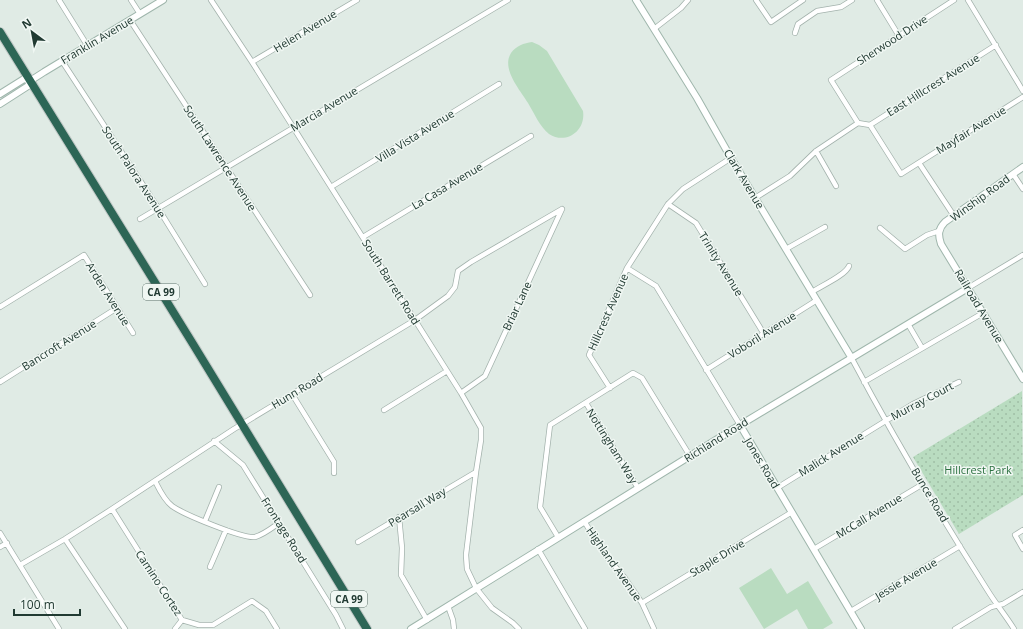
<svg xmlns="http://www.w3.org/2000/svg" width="1023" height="629" viewBox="0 0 1023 629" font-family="'Open Sans',sans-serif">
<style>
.grass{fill:#b9dcc0}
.park{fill:url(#park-dots)}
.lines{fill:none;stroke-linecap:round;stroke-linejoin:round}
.street-casing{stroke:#a3b2ac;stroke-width:6}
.secondary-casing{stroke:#9fb6ac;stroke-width:8}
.highway-casing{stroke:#c1c8c6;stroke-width:10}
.street{stroke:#fff;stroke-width:4.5}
.secondary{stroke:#fff;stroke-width:6}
.highway{stroke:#2d6656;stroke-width:8}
.labels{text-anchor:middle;stroke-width:3;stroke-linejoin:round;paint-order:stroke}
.shield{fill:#f0f7f3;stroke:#5f736c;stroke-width:1}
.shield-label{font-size:10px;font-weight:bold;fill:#213a32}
.street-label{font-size:11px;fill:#213a32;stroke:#f0f7f3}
.park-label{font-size:11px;fill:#2c7141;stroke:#f0f7f3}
</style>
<defs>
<pattern id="park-dots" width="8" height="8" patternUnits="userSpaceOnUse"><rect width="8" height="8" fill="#b9dcc0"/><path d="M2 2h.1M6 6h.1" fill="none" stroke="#9fbea5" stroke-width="1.8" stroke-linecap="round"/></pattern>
</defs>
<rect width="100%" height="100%" fill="#e0ebe5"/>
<path class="grass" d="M532,42l7,3 8,6 36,60c3,20 -17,34 -34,23 -9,-7 -15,-21 -21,-31 -8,-13 -27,-34 -17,-50 5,-7 13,-10 21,-11z
M771,568l16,26 21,-13 25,42 -10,6h-15l-11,-20 -33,20 -25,-41z"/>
<path class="park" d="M1022,391l1,104 -64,39 -46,-77z"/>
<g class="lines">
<g class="street-casing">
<path id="street" d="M59,0l28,45
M131,0l9,14
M211,0l41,62 209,331 20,35v12l-5,32 -10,83 1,14 9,19 16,20 21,15 6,6
M756,0l15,22 32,-22
M877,0l22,36
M954,0l-123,80 27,43 12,2 31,49 122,-77
M968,0l55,91
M130,20l180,275
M654,29l27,-21 7,-8
M795,33l3,-9 19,-13 24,-4 11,-7
M62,61l96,147 47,76
M252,62l105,-62
M870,125l126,-80
M816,151l20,35
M919,163l35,53
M1013,174l10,15
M331,187l168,-103
M755,198l35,-22 26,-25 42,-28
M668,204l28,19 68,111
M140,219l368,-219
M880,228l25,21 22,-14 12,-4
M363,237l168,-101
M786,249l39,-22
M627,268l29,18 84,139
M968,288l55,-33
M812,292c9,-6 34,-17 37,-26
M0,307l84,-52 49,78
M908,324l14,24
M851,357c42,79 89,159 137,234 8,13 18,25 26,38
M706,370l111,-70
M0,382l117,-74
M864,382l119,-69
M610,388l-21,-33 38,-87 41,-64 15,-15 48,-31
M461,393l24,-17 77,-167
M292,394l42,68v11
M586,403l52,85
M384,410l63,-39
M214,441l29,24 93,150 7,14
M155,481c4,8 9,19 17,25 11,8 71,33 83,31 8,-2 17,-9 24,-14
M777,488l136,-84 46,-22
M112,509l70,111 17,5h14l39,-24 14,10 11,18
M399,517l3,31 -1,27 26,45
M205,521l14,-34
M584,521l21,34 19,22 18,26 12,26
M1023,530l-8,5 8,14
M0,533l59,96
M558,537l-18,-30 10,-82 83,-52 9,5 48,78
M65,539l60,90
M358,542l118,-70
M0,547l7,-4
M538,549l47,80
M814,549l109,-65
M20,565l45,-26 47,-30 122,-80 181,-109 33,-24 7,-9 3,-16 13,-9 91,-53
M210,567l16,-37
M642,603l150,-91
M448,606l5,14 1,9
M851,611l109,-65
M175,629l7,-9
M955,629l36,-22 12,-3 20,-12"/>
</g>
<g class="secondary-casing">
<path id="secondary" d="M636,0l61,98 34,60 120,199
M0,94l24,-15 6,2
M0,104l28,-18 2,-5 14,-9 119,-72
M1023,167l-78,55c-7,7 -7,13 -4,22l82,135
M740,425l121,204
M411,629l329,-204 228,-137"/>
</g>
<g class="highway-casing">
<path id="highway" d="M0,32l193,312 174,285"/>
</g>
<use href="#street" class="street"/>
<use href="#secondary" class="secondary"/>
<use href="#highway" class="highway"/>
</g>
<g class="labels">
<g class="shield">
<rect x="143" y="284" width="36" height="16" rx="3"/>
<rect x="331" y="591" width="36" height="16" rx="3"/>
</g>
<g class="shield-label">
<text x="161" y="296">CA 99</text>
<text x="349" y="603">CA 99</text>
</g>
<g class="street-label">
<text transform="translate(305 31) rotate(-31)" y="4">Helen Avenue</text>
<text transform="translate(97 40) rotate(-31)" y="4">Franklin Avenue</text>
<text transform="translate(892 40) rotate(-33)" y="4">Sherwood Drive</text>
<text transform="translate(933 85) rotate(-32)" y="4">East Hillcrest Avenue</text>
<text transform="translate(324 109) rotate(-31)" y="4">Marcia Avenue</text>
<text transform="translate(971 130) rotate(-32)" y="4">Mayfair Avenue</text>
<text transform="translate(415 136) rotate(-32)" y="4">Villa Vista Avenue</text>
<text transform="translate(220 158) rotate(57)" y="4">South Lawrence Avenue</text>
<text transform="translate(134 172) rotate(57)" y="4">South Palora Avenue</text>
<text transform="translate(744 179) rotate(59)" y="4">Clark Avenue</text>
<text transform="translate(447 186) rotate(-31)" y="4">La Casa Avenue</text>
<text transform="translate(980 198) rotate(-36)" y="4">Winship Road</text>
<text transform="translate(721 264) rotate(58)" y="4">Trinity Avenue</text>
<text transform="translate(391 282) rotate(58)" y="4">South Barrett Road</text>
<text transform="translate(108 294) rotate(58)" y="4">Arden Avenue</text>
<text transform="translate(517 306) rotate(-65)" y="4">Briar Lane</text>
<text transform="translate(979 306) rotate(59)" y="4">Railroad Avenue</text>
<text transform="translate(608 312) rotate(-66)" y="4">Hillcrest Avenue</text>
<text transform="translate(762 335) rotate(-32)" y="4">Voboril Avenue</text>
<text transform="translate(59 345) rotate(-32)" y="4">Bancroft Avenue</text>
<text transform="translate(297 391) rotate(-31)" y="4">Hunn Road</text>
<text transform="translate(922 401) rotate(-28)" y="4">Murray Court</text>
<text transform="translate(716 440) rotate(-32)" y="4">Richland Road</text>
<text transform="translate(612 446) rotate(58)" y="4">Nottingham Way</text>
<text transform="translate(831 454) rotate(-32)" y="4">Malick Avenue</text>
<text transform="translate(762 463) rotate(59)" y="4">Jones Road</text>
<text transform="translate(930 495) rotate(59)" y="4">Bunce Road</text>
<text transform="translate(417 507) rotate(-31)" y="4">Pearsall Way</text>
<text transform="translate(869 516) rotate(-31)" y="4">McCall Avenue</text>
<text transform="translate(284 530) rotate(58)" y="4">Frontage Road</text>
<text transform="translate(717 558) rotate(-31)" y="4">Staple Drive</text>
<text transform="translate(614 564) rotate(55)" y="4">Highland Avenue</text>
<text transform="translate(906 579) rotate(-31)" y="4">Jessie Avenue</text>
<text transform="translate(159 583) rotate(57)" y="4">Camino Cortez</text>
</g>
<g class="park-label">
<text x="978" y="474">Hillcrest Park</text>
</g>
</g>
<g transform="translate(32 32) rotate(328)" stroke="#f0f7f3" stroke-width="3" paint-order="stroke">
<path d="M0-3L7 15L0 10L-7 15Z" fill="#213a32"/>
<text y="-6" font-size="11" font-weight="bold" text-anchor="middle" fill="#213a32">N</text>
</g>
<path d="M14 609v6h66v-6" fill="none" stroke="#213a32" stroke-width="2"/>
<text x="20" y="609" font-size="12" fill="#213a32" stroke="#f0f7f3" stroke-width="3" paint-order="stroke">100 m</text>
</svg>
